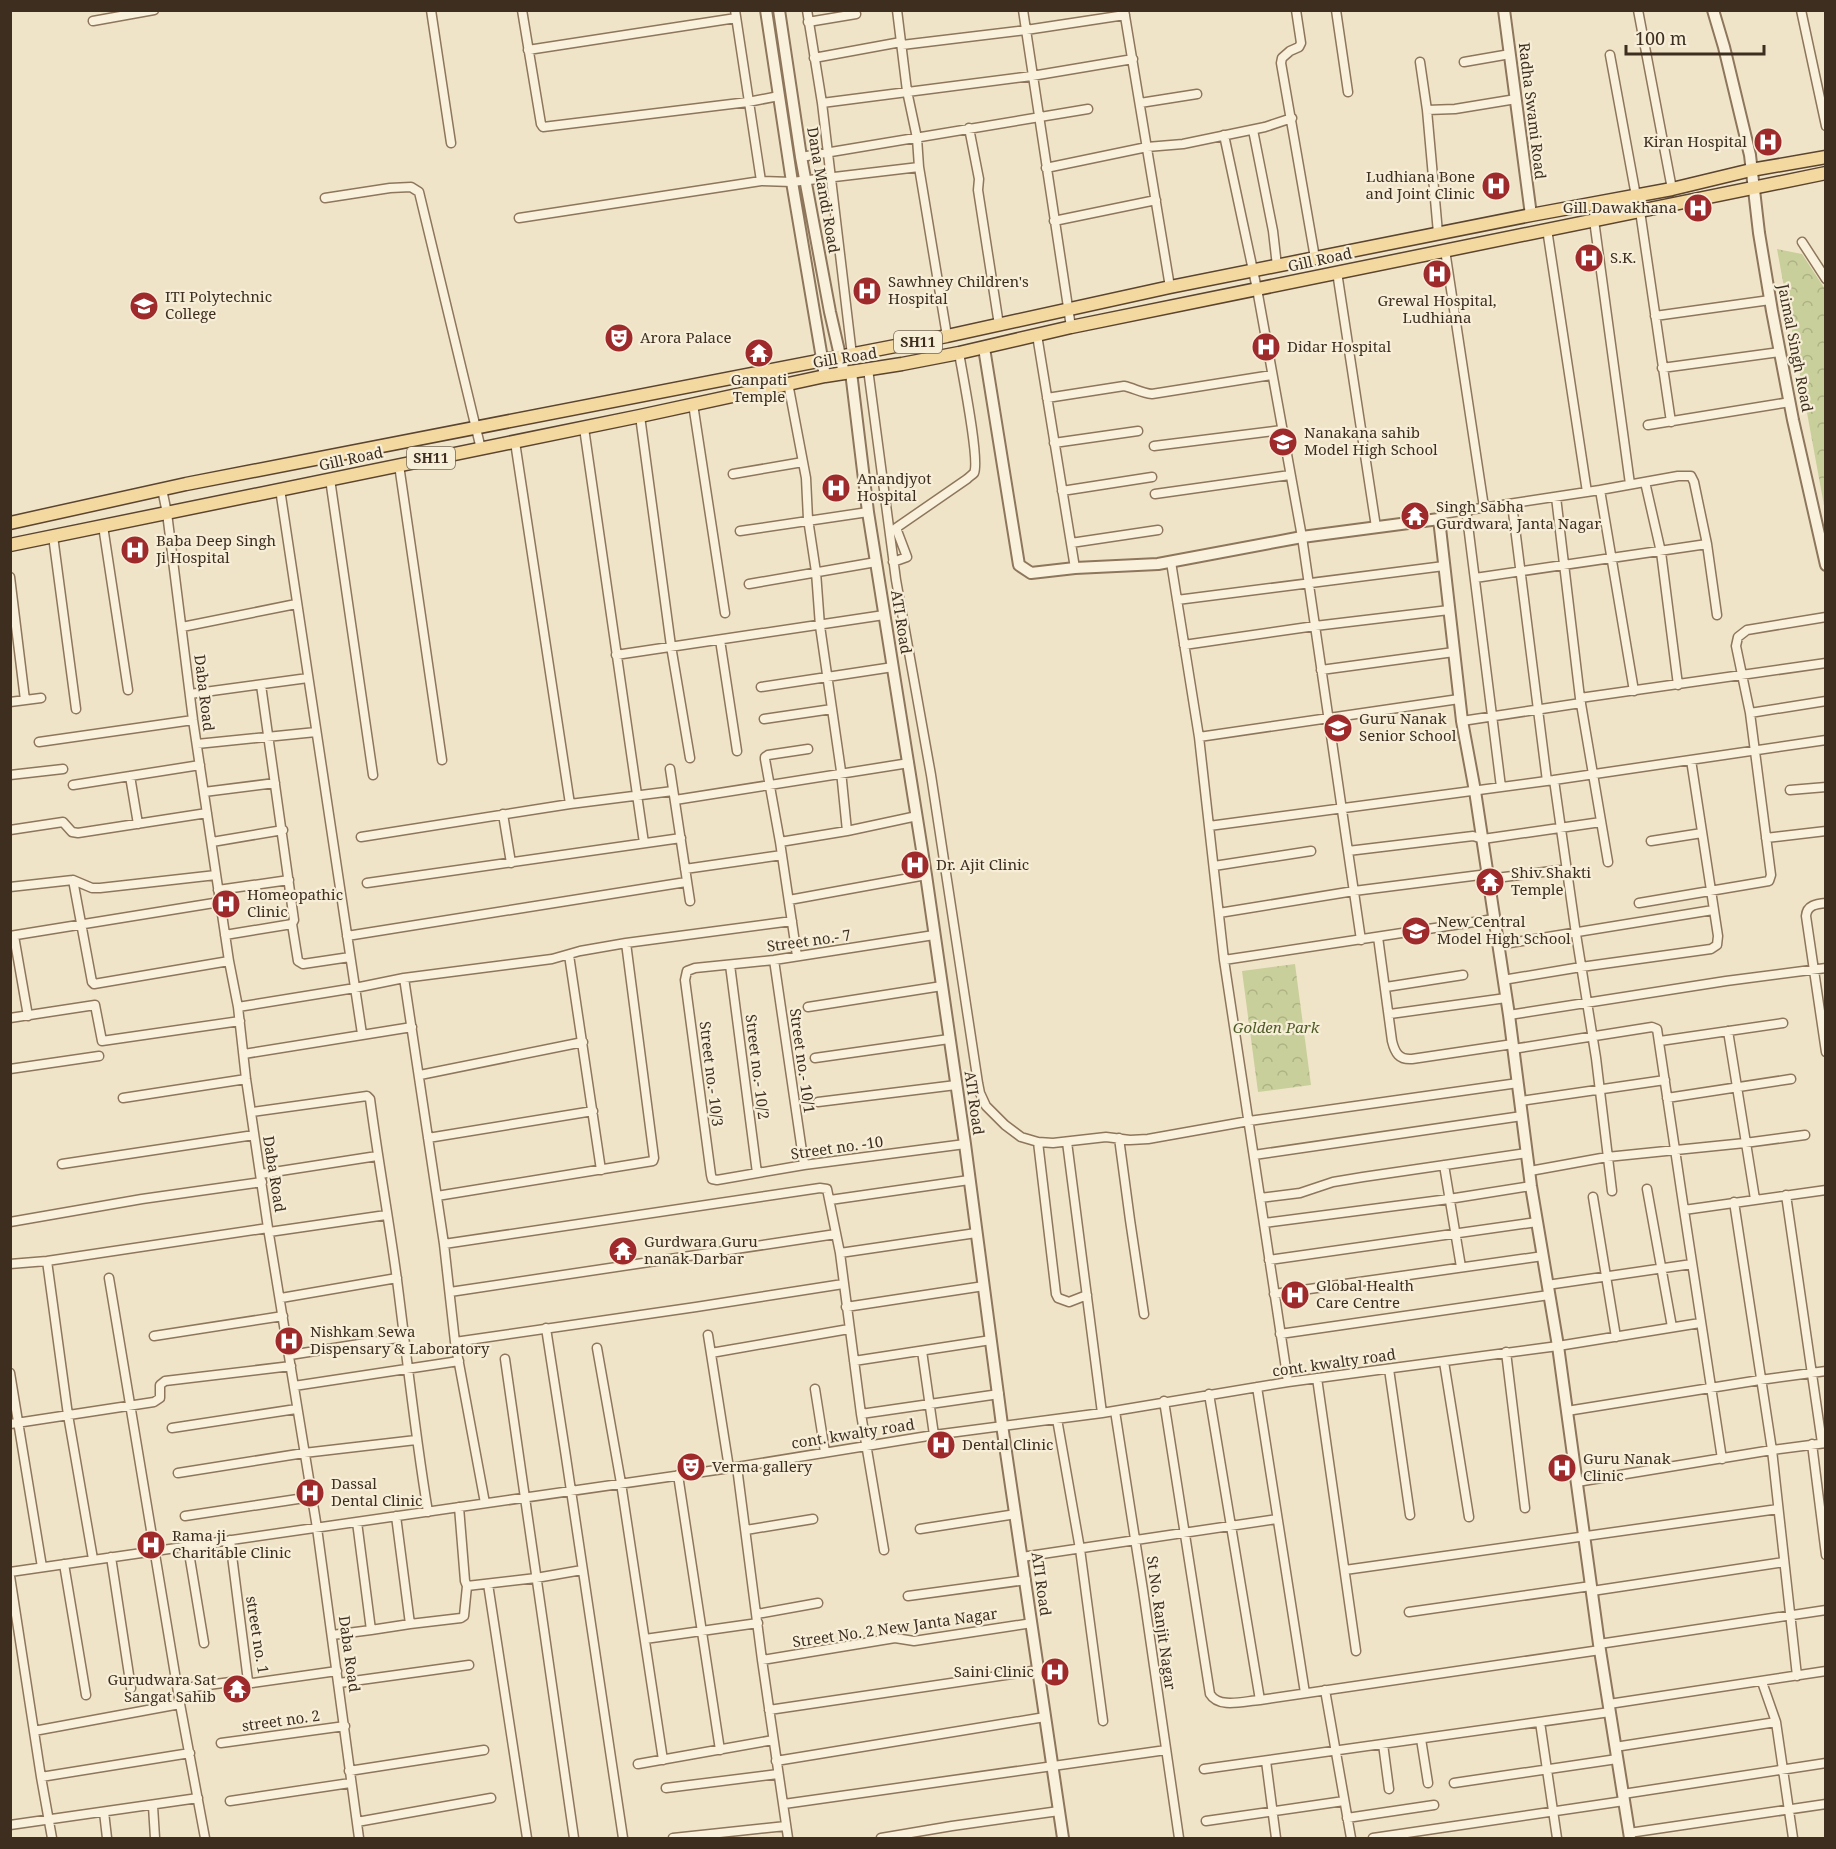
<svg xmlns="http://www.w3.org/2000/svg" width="1836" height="1849" viewBox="0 0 1836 1849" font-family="'Noto Serif',serif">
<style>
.park{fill:url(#park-crowns)}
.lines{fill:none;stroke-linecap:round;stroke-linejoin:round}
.minor-casing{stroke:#8d765c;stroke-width:11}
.tertiary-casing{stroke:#8d765c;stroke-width:14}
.primary-casing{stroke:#5b4430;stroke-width:15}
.minor{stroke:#faf1dc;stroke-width:8}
.tertiary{stroke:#faf1dc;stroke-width:10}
.primary{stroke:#f3d9a0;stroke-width:12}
.labels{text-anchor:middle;stroke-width:4.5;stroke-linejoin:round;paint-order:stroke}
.shield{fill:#f7eed8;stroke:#756857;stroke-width:1.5}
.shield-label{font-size:14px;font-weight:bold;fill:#3d2e20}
.street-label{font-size:15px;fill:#3d2e20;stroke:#f7eed8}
.poi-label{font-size:15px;fill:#3d2e20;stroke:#f7eed8;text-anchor:start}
.park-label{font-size:15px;font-style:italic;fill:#4d5a26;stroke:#f7eed8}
</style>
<defs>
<pattern id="park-crowns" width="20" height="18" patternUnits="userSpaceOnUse" patternTransform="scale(1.5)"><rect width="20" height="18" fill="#c9cf9b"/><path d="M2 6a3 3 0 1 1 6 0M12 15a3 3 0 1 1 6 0" fill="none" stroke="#aeb285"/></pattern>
</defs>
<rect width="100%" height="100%" fill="#f0e4c8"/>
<path class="park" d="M1777,249l25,5 23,35v222z
M1295,964l16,121 -53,7 -16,-121z"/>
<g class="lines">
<g class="minor-casing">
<path id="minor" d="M431,10l20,133
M522,10l19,114 2,3 205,-25 31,-6
M735,10l26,171
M807,10l15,93
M897,10l10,81 10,47 2,29 28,169
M1023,10l48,317
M1124,10l46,277
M1296,10l5,33 -2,4 -9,4 -8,7 -1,5 34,195
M1336,10l12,82
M1638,10l34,179
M1801,10l25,116
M93,21l61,-11
M808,22l48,-8
M528,50l208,-32
M1610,55l26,141
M814,58l87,-16 1,3 124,-15 99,-15
M1420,62l7,48 11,123
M1464,62l46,-8
M1140,103l57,-9
M1427,110l28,-1 61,-10
M969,128l10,51 -1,11 21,135
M1253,130l20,101 4,35
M1224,135l33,154 45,248 59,403
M801,157l287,-48
M1046,168l101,-21 36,-3 82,-17 27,-9
M325,198l65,-10 21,-1 8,5 62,257
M1640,211l31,211
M519,218l242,-37 31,1 127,-15
M1594,220l36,264
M1054,221l102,-21
M1547,229l40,263
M1802,242l24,37
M1445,250l39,257
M1337,272l39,255
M1655,316l115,-16
M1037,335l38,233
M852,355l-30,-252 210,-27 101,-17
M1662,368l118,-16
M868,369l28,211 35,195 47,308 2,10 6,13 19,19 16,12 17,5 15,1 53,-6 24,3 18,-1 101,-18 269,-38
M788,383l18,95 2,41 8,53 4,54 21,145 6,60
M1047,398l77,-12c10,2 17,7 28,8l120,-19
M693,404l32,209
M640,416l31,230 19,112
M1648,425l142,-23
M584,428l60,415
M515,442l55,362
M1054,443l84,-12
M1154,446l128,-16
M399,465l43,295
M733,474l70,-12
M330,479l43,296
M1645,482l16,70 17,133
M162,489l5,24 26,207 36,241 9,46 8,72 22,149 49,300 42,310
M280,489l82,545
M1600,490l78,-14h13l3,6 13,62 10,71
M1062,491l90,-14
M1155,494l135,-19
M1556,497l24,201 28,164
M1512,504l35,277
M1466,509l35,278
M1439,519l3,-5 158,-24 34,201
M103,526l25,164
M740,531l128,-19
M53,536l23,173
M1071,543l87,-13
M893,562l14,-5 -11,-29 71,-49c2,-2 5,-4 7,-6 6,-12 -12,-102 -15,-120
M1171,562l28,175 25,223 64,422
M10,577l15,123
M1475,578l232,-34
M749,584l127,-22
M1177,600l267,-34
M182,627l114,-23
M720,640l17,111
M1184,645l131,-19 134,-16
M616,655l268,-40
M1321,670l133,-18
M261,685l33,235 -2,4 6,37 5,3 47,-7
M761,687l132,-20
M190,694l118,-16
M1580,698l246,-35
M10,702l31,-4
M1750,713l76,-12
M764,719l68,-10
M1462,721l119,-18
M1199,737l260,-38
M39,742l154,-22
M197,744l119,-12
M670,769l20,132
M10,775l53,-6
M130,776l8,48
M1554,780l22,154 20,124 16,133
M73,785l127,-20
M1790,790l36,-3
M204,792l71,-9
M675,800l234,-37
M503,814l8,49
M1209,826l345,-46 272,-40
M10,830l53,-8 9,10 6,1 129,-20
M361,837l209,-33 103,-13
M1766,838l60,-7
M1651,841l51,-8
M212,842l71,-12
M780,842l67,-11 70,-15
M1348,851l125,-15 10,3 118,-17
M1214,866l97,-15
M685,869l97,-14
M1488,879l79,-10
M73,880l19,102 2,2 135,-23
M367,883l314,-45
M10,887l63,-7 19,8h8l116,-13
M218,890l71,-10
M789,900l137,-25
M1639,903l130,-22 2,-6 -21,-162 -14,-67 2,-9 9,-7 79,-13
M1826,903c-10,1 -19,2 -20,13l20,136
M1219,913l135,-22 134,-17
M225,935l67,-11
M934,935l-160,25 -79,8 -8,3 -2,9 26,195 1,4 5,1 87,-15 161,-21
M10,936l210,-34
M14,936l14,80
M347,936l339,-54
M1378,937l14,104c3,12 7,19 20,18l101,-15
M1498,945l215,-35
M569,955l32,215
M797,956l-17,-114 -15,-83v-2l3,-2 40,-6
M774,960l30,205
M1224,960l270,-41
M730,965l27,208
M404,978l40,266 11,98 30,161
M1503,980l78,-13 130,-18 6,-4 1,-9 -27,-176
M1386,987l77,-12
M238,1007l117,-19 49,-10 148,-19 28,-8 46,-8 166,-22
M808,1007l134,-21
M1390,1014l116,-16
M1509,1015l217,-34 100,-13
M10,1018l85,-13 7,36 138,-20
M1728,1031l27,168
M1660,1041l123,-18
M1513,1049l139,-22 5,2 27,181
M244,1054l168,-27
M815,1058l134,-19
M10,1069l89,-13
M420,1075l163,-33
M123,1098l123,-19
M1667,1098l124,-19
M1521,1101l144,-21
M818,1102l138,-17
M252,1112l115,-16 3,3c8,61 19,121 27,181 10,77 18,155 31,232
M428,1138l165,-27
M1119,1138l11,82 14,94
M1038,1142l18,152 2,4 11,4 18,-7
M1067,1142l35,271
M1254,1155l268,-39
M62,1164l192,-29
M1444,1165l17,102
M1530,1171l77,-14 138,-14 60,-8
M261,1174l116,-18
M1647,1189l25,138
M1786,1195l36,248
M437,1196l216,-35 1,-3 -28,-215
M1593,1197l23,140
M1260,1198l40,-5 33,-11 30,-5 164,-24
M830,1200l139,-20
M1734,1202l38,248 25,226
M10,1222l132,-23 120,-17
M1264,1223l185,-24 82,-13
M269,1232l117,-17
M444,1244l376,-56 7,1 13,64 21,161 23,136
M840,1253l136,-20
M1269,1260l268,-38
M47,1261l21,154 25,144
M10,1264l37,-3 221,-33
M109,1278l71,426 25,134
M1547,1285l145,-21
M450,1292l386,-58
M1274,1294l269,-38
M281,1298l116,-20
M846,1307l138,-21
M546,1328c27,170 51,341 77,510
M1280,1334l269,-39
M708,1335l21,133
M154,1336l129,-20
M455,1342l241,-35 147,-23
M597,1348l24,135 42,277
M922,1351l12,84
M1506,1352l19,156
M711,1353l138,-24
M290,1355l114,-18
M505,1359l69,479
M854,1361l137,-21
M1444,1362l25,155
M1389,1369l21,146
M10,1373l32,194
M1317,1378l39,273
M294,1386l165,-25
M1257,1387l48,306
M815,1389l10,63
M1209,1394l51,306
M1164,1401l46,293c9,15 34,7 50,6l340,-50
M1115,1411l28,179 36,248
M1567,1411l193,-31 66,-9
M861,1414l138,-20
M1057,1419l23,130 23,172
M10,1424l144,-22 6,-4v-13l5,-4 126,-15
M172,1428l124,-19
M1812,1444l14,111
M1722,1459l-38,-249 142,-20
M737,1467l25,193 26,178
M178,1473l126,-20 112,-13
M678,1475l42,275
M1577,1482l195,-32 54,-7
M185,1516l126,-19
M920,1529l96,-15
M746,1530l67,-11
M230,1540l18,141 4,2 85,-12
M188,1547l16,96
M111,1557l20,131
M1022,1557l255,-38
M64,1564l22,131
M1345,1570l433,-61
M10,1572l727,-105 197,-32 168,-22 186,-31 270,-36 142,-23
M10,1576l31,201 149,-24
M488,1584l39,254
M467,1586l69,-8 46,-8
M1592,1591l192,-29
M908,1596l118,-16
M1409,1612l182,-26
M757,1614l61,-11
M410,1624l51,-6 3,-2 3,-30 -2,-5 -6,-74
M371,1630l39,-6 -14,-108
M332,1635l39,-5 -14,-108
M645,1639l113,-16
M1599,1644l227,-34
M762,1660l133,-22 19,3 118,-18
M1762,1682l14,40 17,116
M339,1683l130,-18
M178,1689l60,-8h10
M1325,1690l26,148
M1609,1704l217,-33
M769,1710l270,-40
M1540,1722l17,116
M34,1731l146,-27
M1421,1739l7,44
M221,1743l124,-17
M1383,1744l6,45
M1615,1747l161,-25
M776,1761l269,-44
M1266,1761l10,77
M638,1764l135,-24
M1204,1769l406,-57
M349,1771l135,-21
M41,1777l11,61
M1454,1783l163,-24
M666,1788l112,-14
M1623,1794l203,-31
M230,1801l120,-18
M784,1804l382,-54
M153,1806l2,32
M104,1812l3,26
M1347,1818l87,-13
M1206,1821l138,-20
M357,1822l134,-24
M10,1825l188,-27
M1629,1833l197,-29
M673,1838l113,-12
M881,1838l71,-12 107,-15
M1373,1838l251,-37"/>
</g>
<g class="tertiary-casing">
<path id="tertiary" d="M766,10l26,172 33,194
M779,10l22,147 29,155 14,61
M1504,10l27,205
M1713,10l11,37 26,108 9,78 13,78 21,109 33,145
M984,348l35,217 12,8 44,-5 83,-4 144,-27 137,-18 23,202 13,70 34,224 22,171 27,160 41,298 31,194
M851,372l17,140 58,363 39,269 37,281 61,413"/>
</g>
<g class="primary-casing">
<path id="primary" d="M10,523l176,-39 761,-148 223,-49 361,-72 141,-26 79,-19 75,-13
M10,545l630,-129 185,-40 77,-12 57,-11 112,-26 755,-154"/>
</g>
<use href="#minor" class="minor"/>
<use href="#tertiary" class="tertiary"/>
<use href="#primary" class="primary"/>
</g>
<defs>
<g id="hospital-disc" transform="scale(1.5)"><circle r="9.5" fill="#9e2a2b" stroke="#f7eed8"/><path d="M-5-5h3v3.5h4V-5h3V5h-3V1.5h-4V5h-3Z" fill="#fff"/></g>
<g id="university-disc" transform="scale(1.5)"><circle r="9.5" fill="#9e2a2b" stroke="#f7eed8"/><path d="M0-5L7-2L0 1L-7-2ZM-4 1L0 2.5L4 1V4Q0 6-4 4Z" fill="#fff"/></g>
<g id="theatre-disc" transform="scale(1.5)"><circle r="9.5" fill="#9e2a2b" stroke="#f7eed8"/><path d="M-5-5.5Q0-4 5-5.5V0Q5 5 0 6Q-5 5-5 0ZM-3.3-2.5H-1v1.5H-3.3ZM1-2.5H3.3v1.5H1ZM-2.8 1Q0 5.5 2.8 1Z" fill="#fff"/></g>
<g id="temple-disc" transform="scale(1.5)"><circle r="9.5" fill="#9e2a2b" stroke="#f7eed8"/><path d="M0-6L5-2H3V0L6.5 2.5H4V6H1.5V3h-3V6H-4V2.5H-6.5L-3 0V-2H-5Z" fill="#fff"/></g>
<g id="school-disc" transform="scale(1.5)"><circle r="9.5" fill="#9e2a2b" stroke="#f7eed8"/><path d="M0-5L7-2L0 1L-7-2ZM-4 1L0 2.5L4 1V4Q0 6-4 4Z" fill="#fff"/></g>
</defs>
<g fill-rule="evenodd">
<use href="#hospital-disc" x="1768" y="142"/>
<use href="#hospital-disc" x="1496" y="186"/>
<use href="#hospital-disc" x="1698" y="208"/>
<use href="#hospital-disc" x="1589" y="258"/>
<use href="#hospital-disc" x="1437" y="274"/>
<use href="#hospital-disc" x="867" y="291"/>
<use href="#university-disc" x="144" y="306"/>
<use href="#theatre-disc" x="619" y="338"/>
<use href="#hospital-disc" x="1266" y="347"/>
<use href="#temple-disc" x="759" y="353"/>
<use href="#school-disc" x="1283" y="442"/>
<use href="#hospital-disc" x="836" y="488"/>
<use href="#temple-disc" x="1415" y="516"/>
<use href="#hospital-disc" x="135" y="550"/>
<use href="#school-disc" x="1338" y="728"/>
<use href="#hospital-disc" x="915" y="865"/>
<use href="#temple-disc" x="1490" y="882"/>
<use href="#hospital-disc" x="226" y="904"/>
<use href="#school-disc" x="1416" y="931"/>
<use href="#temple-disc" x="623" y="1251"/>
<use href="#hospital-disc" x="1295" y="1295"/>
<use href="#hospital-disc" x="289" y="1341"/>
<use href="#hospital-disc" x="941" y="1445"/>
<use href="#theatre-disc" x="691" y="1467"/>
<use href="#hospital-disc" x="1562" y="1468"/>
<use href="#hospital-disc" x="310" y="1493"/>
<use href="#hospital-disc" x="151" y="1545"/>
<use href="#hospital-disc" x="1055" y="1672"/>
<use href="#temple-disc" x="237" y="1689"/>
</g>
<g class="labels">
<g class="shield">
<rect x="894" y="331" width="48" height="22" rx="4.5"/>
<rect x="407" y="447" width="48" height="22" rx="4.5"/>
</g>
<g class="shield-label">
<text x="918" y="347">SH11</text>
<text x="431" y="463">SH11</text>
</g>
<g class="street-label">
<text transform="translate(1532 111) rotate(83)" y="5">Radha Swami Road</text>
<text transform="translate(823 190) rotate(80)" y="5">Dana Mandi Road</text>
<text transform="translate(1320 260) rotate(-12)" y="5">Gill Road</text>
<text transform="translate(1795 348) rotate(79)" y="5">Jaimal Singh Road</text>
<text transform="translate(845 358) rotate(-9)" y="5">Gill Road</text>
<text transform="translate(351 459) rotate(-12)" y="5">Gill Road</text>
<text transform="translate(901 622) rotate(81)" y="5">ATI Road</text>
<text transform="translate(204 693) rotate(83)" y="5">Daba Road</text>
<text transform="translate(809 941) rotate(-8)" y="5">Street no.- 7</text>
<text transform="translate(802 1061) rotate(82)" y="5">Street no.- 10/1</text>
<text transform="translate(757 1067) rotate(83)" y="5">Street no.- 10/2</text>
<text transform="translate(711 1074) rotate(83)" y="5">Street no.- 10/3</text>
<text transform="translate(974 1103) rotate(82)" y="5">ATI Road</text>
<text transform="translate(837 1148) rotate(-8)" y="5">Street no. -10</text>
<text transform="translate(274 1174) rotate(81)" y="5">Daba Road</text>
<text transform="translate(1334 1363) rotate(-8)" y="5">cont. kwalty road</text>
<text transform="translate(853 1434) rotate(-9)" y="5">cont. kwalty road</text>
<text transform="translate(1041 1584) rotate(82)" y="5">ATI Road</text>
<text transform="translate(1161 1623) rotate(82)" y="5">St No. Ranjit Nagar</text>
<text transform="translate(895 1628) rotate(-8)" y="5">Street No. 2 New Janta Nagar</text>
<text transform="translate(257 1635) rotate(81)" y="5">street no. 1</text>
<text transform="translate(349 1654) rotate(82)" y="5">Daba Road</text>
<text transform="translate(281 1721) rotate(-8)" y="5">street no. 2</text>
</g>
<g class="poi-label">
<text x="1747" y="147" text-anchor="end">Kiran Hospital</text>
<text x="1475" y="182" text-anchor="end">Ludhiana Bone<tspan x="1475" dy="17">and Joint Clinic</tspan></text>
<text x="1677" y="213" text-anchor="end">Gill Dawakhana</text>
<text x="1610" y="263">S.K.</text>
<text x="888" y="287">Sawhney Children's<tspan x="888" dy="17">Hospital</tspan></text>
<text x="165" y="302">ITI Polytechnic<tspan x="165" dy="17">College</tspan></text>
<text x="1437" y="306" text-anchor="middle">Grewal Hospital,<tspan x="1437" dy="17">Ludhiana</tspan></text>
<text x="640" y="343">Arora Palace</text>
<text x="1287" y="352">Didar Hospital</text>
<text x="759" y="385" text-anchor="middle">Ganpati<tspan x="759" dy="17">Temple</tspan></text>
<text x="1304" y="438">Nanakana sahib<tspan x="1304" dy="17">Model High School</tspan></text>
<text x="857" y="484">Anandjyot<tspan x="857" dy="17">Hospital</tspan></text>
<text x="1436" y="512">Singh Sabha<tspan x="1436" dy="17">Gurdwara, Janta Nagar</tspan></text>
<text x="156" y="546">Baba Deep Singh<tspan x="156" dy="17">Ji Hospital</tspan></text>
<text x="1359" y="724">Guru Nanak<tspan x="1359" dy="17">Senior School</tspan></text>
<text x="936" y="870">Dr. Ajit Clinic</text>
<text x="1511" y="878">Shiv Shakti<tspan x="1511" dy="17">Temple</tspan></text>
<text x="247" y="900">Homeopathic<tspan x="247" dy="17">Clinic</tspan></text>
<text x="1437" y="927">New Central<tspan x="1437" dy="17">Model High School</tspan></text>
<text x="644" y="1247">Gurdwara Guru<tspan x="644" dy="17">nanak Darbar</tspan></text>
<text x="1316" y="1291">Global Health<tspan x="1316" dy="17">Care Centre</tspan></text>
<text x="310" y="1337">Nishkam Sewa<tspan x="310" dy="17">Dispensary &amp; Laboratory</tspan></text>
<text x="962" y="1450">Dental Clinic</text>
<text x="1583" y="1464">Guru Nanak<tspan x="1583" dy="17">Clinic</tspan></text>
<text x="712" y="1472">Verma gallery</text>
<text x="331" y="1489">Dassal<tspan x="331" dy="17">Dental Clinic</tspan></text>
<text x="172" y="1541">Rama ji<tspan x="172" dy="17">Charitable Clinic</tspan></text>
<text x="1034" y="1677" text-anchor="end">Saini Clinic</text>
<text x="216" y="1685" text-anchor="end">Gurudwara Sat<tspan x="216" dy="17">Sangat Sahib</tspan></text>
</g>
<g class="park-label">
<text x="1276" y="1033">Golden Park</text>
</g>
</g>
<rect width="1836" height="1849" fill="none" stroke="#3d2e20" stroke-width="24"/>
<path d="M1626 45v9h138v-9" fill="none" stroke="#3d2e20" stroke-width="3"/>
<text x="1635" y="45" font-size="18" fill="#3d2e20" stroke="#f7eed8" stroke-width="4.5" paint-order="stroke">100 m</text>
</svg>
